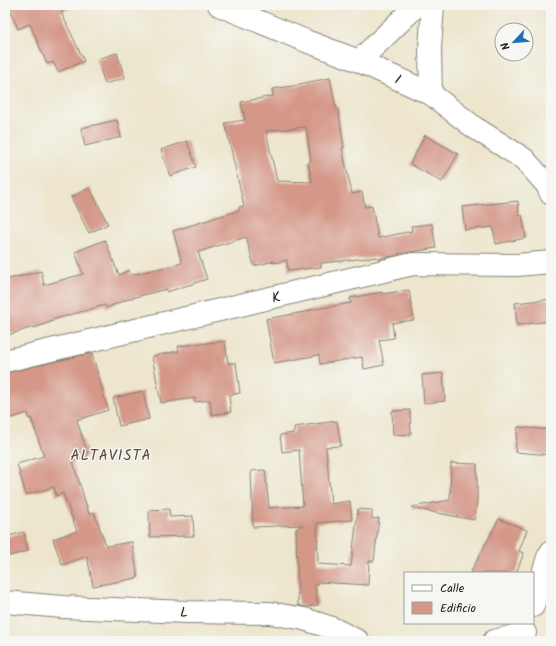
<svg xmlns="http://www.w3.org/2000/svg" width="556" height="646" viewBox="0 0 556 646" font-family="Kalam,sans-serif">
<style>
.building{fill:#d49788;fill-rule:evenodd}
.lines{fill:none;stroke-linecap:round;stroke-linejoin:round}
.minor-casing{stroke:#848174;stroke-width:24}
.minor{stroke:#fff;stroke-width:22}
.labels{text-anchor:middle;stroke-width:3;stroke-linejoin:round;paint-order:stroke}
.street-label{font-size:14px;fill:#1c1c1c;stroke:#f6f6f2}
.neighbourhood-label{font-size:15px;letter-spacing:1px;fill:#5c4742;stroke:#f6f6f2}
</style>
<rect width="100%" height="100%" fill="#f6f6f2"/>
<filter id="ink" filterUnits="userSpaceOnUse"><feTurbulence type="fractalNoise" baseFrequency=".025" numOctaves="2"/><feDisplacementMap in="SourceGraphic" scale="8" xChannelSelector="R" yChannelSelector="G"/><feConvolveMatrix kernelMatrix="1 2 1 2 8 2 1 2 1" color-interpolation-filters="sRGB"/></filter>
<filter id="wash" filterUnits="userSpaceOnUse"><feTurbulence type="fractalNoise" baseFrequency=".012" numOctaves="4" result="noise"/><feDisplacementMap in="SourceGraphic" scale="16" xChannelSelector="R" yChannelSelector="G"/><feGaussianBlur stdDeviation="0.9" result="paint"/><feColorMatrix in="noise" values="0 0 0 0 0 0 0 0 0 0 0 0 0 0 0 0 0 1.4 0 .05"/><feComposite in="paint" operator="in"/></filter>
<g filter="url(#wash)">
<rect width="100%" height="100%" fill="#ede6cd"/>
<g id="blocks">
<path class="building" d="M8,5h68v1l-15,6 23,49 -26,11 -5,-10 -6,2 -17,-40 -12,5z
M117,53l8,25 -20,6 -8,-25z
M330,78l6,30h2l6,40h-2l10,46 10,-2 3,15 7,-1 6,32 34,-7 -1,-5 21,-2 4,24 -38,6 1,1 -21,4 -1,-2 -56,6v4l-33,4 -1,-11 -13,3v-2l-20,5 -8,-29 -48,15 9,27 -40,13 -1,-3 -41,11 -19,8 -1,-3 -53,15 1,1 -19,7 -1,-1 -28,9v-56l36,-9 3,14 39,-11 -8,-22 30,-12 14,35 10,-5 2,5 51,-12 -9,-32 67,-21 -1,-3 5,-1 -19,-83 20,-3 -4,-18 32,-6 -1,-7 27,-4v-1zM306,127l5,34 -3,1 4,20 -35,-1 -11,-50z
M117,120l4,17 -36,9 -4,-18z
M425,135l33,19 -16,28 -32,-18z
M187,141l9,26 -26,9 -9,-26z
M90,188l18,36 -19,9 -18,-36z
M518,201l1,15 3,-1 4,23 -30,6 -3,-17 -28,3 -3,-23z
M409,290l5,30 -22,3 2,15 -15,2 5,25 -20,4 -2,-12 -42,7 -1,-9 -45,8 -8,-44 44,-8 -1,-1 42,-7 -1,-5 32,-6v2z
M551,299v22l-34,4 -2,-22z
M225,341l3,22h8l4,30 -11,2 2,17 -19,3 -2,-15 -15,2v-4l-34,5 -9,-47 27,-5 -1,-5z
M92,353l16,57 -31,10 11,36 -15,6 16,52 5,-2 12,34 26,-4 6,36 -45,8 -6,-30 -25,9 -9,-26 24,-8 -14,-38 -7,3 -2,-9 -28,8 -9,-31 27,-8 -13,-38 -2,1 -1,-6 -23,7v-47z
M443,373l2,28 -21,2 -2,-28z
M143,391l6,28 -30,7 -6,-28z
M410,410l1,24 -18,1 -1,-24z
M337,421l4,25 -15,1 5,57 19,-3 2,19 -35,3 1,41 33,2 7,-57 14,1v9l7,-1 -5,43h-5l-1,24 -50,-3v3h-3l3,20 -12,2 -8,-2 -2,-76 7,-4 -50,2 -2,-56 14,-1 4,38 34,-2 -4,-56 -17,2 -2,-17 14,-2v-6z
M518,427l33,3v25l-36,-3z
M451,463l26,1v37l-3,19 -62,-12v-1l38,-7z
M169,509l1,8 23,-1 1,20 -44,1 -1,-27z
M499,519l28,11 -8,21 5,2 -8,20h-46z
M24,532l4,19 -23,6v-20z"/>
</g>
</g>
<g filter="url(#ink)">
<use href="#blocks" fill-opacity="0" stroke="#848174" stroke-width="1"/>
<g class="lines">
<g class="minor-casing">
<path id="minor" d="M219,5l87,36 53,20 72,33 44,34 49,31 23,26 4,9
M359,61l58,-56
M431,94l-1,-46 3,-43
M5,361l408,-97 104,1 34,-3
M5,602l58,5 124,5 83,1 34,6 28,9 26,13
M533,606l15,-49 3,-5
M494,641l31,-8"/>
</g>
<use href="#minor" class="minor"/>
</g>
</g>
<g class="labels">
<g class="street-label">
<text transform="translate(398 79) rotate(25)" y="5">I</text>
<text transform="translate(276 297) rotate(-13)" y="5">K</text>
<text transform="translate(184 612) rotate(2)" y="5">L</text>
</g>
<g class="neighbourhood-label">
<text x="111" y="460">ALTAVISTA</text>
</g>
</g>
<rect width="556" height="646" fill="none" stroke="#f6f6f2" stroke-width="20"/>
<rect x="404" y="572" width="130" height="52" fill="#f6f6f2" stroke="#9f9f9c"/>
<rect x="412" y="585" width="20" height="6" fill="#ffffff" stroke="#9f9f9c"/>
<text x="440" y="592" font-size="12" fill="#1c1c1c">Calle</text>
<rect x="412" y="602" width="20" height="12" fill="#d49788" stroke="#9f9f9c"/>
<text x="440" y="612" font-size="12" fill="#1c1c1c">Edificio</text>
<g transform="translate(514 42) rotate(244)"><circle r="19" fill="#f6f6f2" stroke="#9f9f9c"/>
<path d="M0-3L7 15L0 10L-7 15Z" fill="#1f6fb2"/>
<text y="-6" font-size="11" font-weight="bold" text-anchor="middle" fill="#1c1c1c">N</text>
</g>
</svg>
